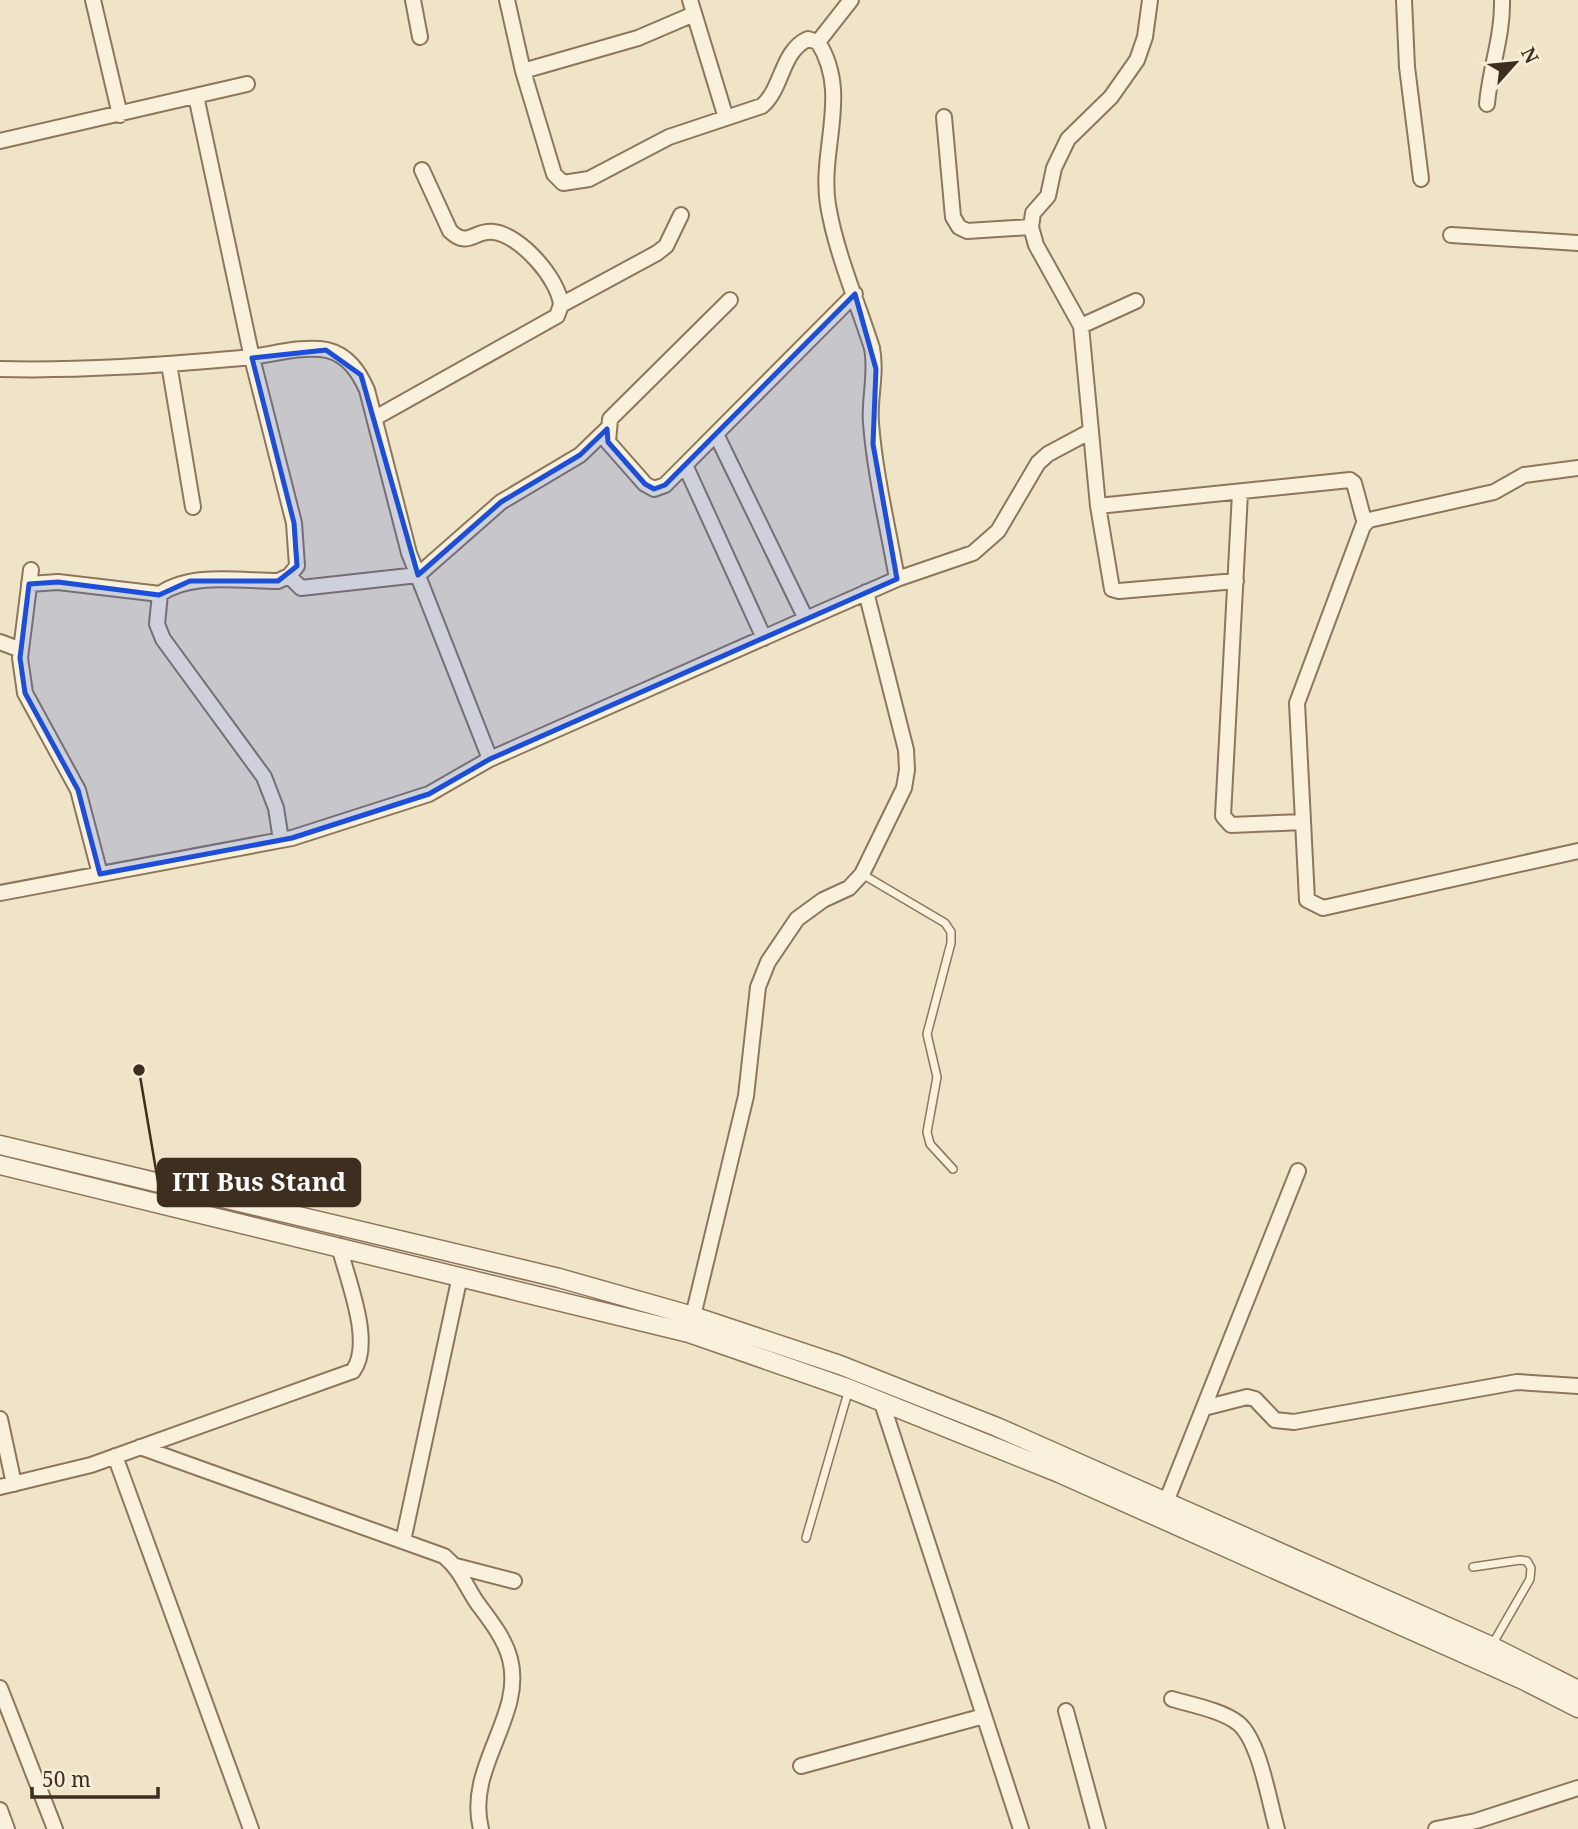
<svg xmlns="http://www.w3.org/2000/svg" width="1578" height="1829" viewBox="0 0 1578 1829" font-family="'Noto Serif',serif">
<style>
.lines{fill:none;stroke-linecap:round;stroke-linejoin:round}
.service-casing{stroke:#8d765c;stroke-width:10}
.minor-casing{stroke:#8d765c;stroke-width:18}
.tertiary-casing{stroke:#8d765c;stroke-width:21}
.service{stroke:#faf1dc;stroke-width:7}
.minor{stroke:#faf1dc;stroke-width:14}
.tertiary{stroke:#faf1dc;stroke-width:18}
.marked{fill:#1d4ed8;fill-opacity:0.2;stroke:#1d4ed8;stroke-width:5;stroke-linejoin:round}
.leader{fill:none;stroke:#3d2e20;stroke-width:2.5}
.callout-dot{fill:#3d2e20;stroke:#f7eed8;stroke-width:2.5}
.callout{fill:#3d2e20;stroke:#3d2e20;stroke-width:2.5}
.callout-label{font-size:26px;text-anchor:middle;font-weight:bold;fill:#fff}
</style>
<rect width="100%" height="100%" fill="#f0e4c8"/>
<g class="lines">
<g class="service-casing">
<path id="service" d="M862,874l83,49 6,9v11l-24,91 10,43 -10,55 3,12 23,25
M806,1538l43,-149
M1473,1567l47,-7 7,1 4,7 -1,11 -38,66"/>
</g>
<g class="minor-casing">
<path id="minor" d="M93,0l27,115
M413,0l7,37
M507,0l16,71 31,103 9,9 26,-4 80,-42 93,-31c21,-18 19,-55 46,-67l10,3c33,52 1,107 10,163 8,48 29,96 44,143 5,26 -3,50 -1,75 4,52 17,104 26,156
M690,0l36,118
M1150,0l-5,37 -8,23 -26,37 -43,42 -14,29 -6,28 -15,17 -2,14 5,18 45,81 17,180 14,83 7,2 117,-10
M1404,0l3,67 14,112
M818,42l33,-42
M523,71l115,-33 56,-24
M196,96l56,262 42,165 3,43 -8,10 -11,5c-38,0 -87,-9 -118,13l-3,30 6,15 101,138 12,31 5,32
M1487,104c3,-36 16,-68 15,-104
M944,117l9,100 6,10 8,4 64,-4
M0,141l247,-57
M1451,235l127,8
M730,300l-120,119 -2,23 37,42 9,5 11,-4 190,-191
M561,305l96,-52 9,-7 15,-31
M1081,326l55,-25
M169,364l24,143
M0,369c81,2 161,-4 242,-11 27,-2 58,-13 85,-8 21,5 32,22 40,40l42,163 81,206
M375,418l182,-102 4,-11c-2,-26 -41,-70 -67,-73 -20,-3 -25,17 -44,-1l-28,-61
M716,434l90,185
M685,465l79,173
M1578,468l-54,7 -30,17 -125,28 -6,6 -66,177 10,197 16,8 255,-57
M1240,493l-17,323 8,9 72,-3
M1098,506l252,-26 4,3 11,41
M31,570l-11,88 5,35 53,97 22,84
M289,576l12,12 117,-13 83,-73 79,-47 27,-26
M29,584l29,-2 102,12
M0,642l21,8
M0,893l292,-55 137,-44 61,-35 316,-140 91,-40 76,-26 25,-22 40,-68 10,-9 43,-23
M693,1316l53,-220 12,-109 10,-25 29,-43 26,-19 26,-12 13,-14 42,-86 3,-18 -1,-20 -40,-158
M882,1403l139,426
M1204,1408l43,-11 8,2 20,21 19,2 223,-40 61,4
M0,1419l14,65
M140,1447l304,109c17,14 22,31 34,48 12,16 27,35 32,55 15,57 -45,108 -29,170
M115,1456l136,373
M0,1487l91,-22 262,-94c21,-28 -6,-92 -14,-125
M1166,1502l132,-331
M403,1541l57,-265
M456,1566l58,15
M0,1688l55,141
M1172,1699c20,6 49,11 66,24 22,18 31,79 39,106
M1066,1711l32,118
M801,1766l183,-50
M0,1810l7,19
M1436,1829l40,-8 102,-33"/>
</g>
<g class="tertiary-casing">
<path id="tertiary" d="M0,1145l559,133 134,38 147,49 157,62 494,219 87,44
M0,1165l689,168 161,56 209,84 464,207 55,28"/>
</g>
<use href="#service" class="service"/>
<use href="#minor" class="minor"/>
<use href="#tertiary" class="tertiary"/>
</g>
<path class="marked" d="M855,294l21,75 -3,75 24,135 -407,180 -61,35 -137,44 -192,36 -22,-84 -53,-97 -5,-35 9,-74 29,-2 101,13 31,-14h88l19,-15 -3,-43 -42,-165 74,-8 35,25 57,200 83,-73 79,-47 27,-26 1,13 37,42 9,5 11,-4z"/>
<path class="leader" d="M139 1070L158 1182"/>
<circle class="callout-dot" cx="139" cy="1070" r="7"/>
<rect class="callout" x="158" y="1159" width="202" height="47" rx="7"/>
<g class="callout-label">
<text x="259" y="1191">ITI Bus Stand</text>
</g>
<g transform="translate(1515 63) rotate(63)" stroke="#f7eed8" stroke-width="5" paint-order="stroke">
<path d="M0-5L12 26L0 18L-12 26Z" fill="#3d2e20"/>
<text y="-10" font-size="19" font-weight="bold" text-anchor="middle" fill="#3d2e20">N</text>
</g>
<path d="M32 1787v10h126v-10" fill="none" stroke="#3d2e20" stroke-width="3.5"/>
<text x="42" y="1787" font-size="21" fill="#3d2e20" stroke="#f7eed8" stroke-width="5" paint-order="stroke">50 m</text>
</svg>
